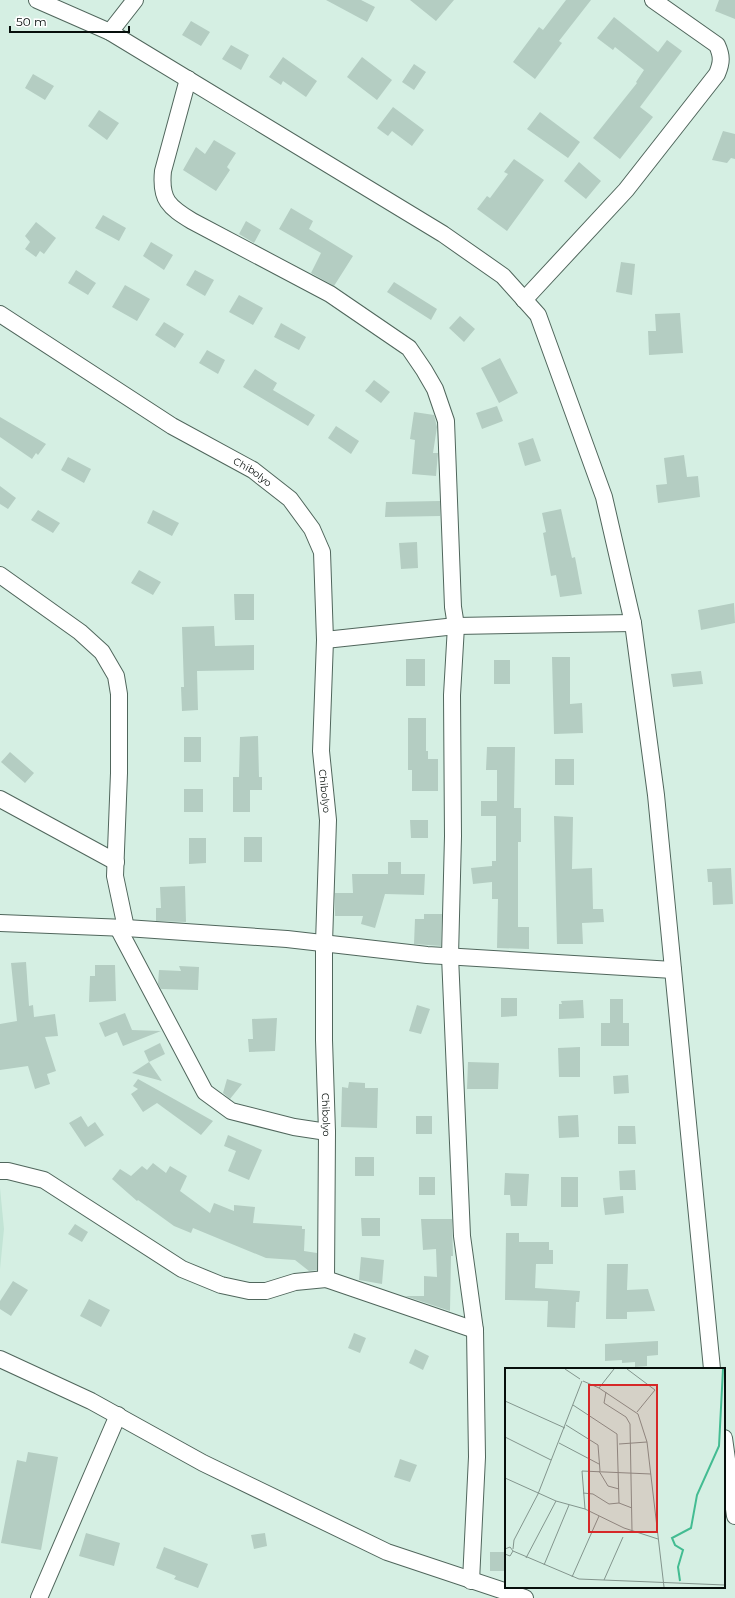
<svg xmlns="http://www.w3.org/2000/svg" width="735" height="1598" viewBox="0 0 735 1598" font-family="Montserrat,sans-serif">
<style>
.built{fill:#c2e4d5}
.building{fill:#b4cdc2}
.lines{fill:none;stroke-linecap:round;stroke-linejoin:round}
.street-casing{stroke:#50665c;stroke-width:18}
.street{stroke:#fff;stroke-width:16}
.labels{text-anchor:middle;stroke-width:3;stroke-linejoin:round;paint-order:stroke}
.street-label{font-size:10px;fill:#070f0c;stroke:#fff}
.inset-river{fill:none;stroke:#43bc92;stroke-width:2}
.inset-road{fill:none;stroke:#83958d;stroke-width:1}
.view{fill:#d62828;fill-opacity:0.15;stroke:#d62828;stroke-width:2}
.inset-edge{fill:none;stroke:#070f0c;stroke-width:2}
</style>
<rect width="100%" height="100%" fill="#d5efe3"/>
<path class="built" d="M0,1188l4,41 -4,40z"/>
<path class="building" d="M326,0h35l14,7 -8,15z
M410,0h44l-18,21z
M566,0h25l-32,41 3,2 -27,36 -22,-17 26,-35 4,3z
M719,0h16v19l-20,-8z
M614,17l44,35 9,-12 15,11 -42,56 13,10 -33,42 -27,-21 44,-55 -1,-1 8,-12 -29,-23 -2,3 -16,-12z
M191,21l19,11 -9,14 -19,-11z
M231,45l18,10 -8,15 -19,-11z
M283,57l34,24 -11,16 -23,-16 -2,4 -12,-8z
M362,57l30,23 -15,20 -30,-23z
M414,64l12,8 -12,18 -12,-8z
M33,74l21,12 -9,14 -20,-12z
M393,107l31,23 -12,16 -20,-15 -4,5 -11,-8z
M99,110l20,13 -12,17 -19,-14z
M540,112l40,30 -12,16 -41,-29z
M723,131l12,3v25l-4,-1 -4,5 -15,-3z
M214,140l22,13 -9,14 3,3 -14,21 -33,-21 13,-23 9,7z
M514,159l30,21 -37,51 -30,-22 10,-13 3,2 18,-24 -4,-2z
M579,162l22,19 -15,18 -22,-18z
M291,208l22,13 -4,8 44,27 -19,30 -23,-13 10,-20 -42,-24z
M103,215l23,13 -7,13 -24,-13z
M246,221l15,9 -7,13 -15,-9z
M36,222l20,16 -12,16 -4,-3 -4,6 -11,-8 5,-7 -5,-6z
M151,242l22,13 -9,15 -21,-14z
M621,262l14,2 -3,31 -16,-3z
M76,270l20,13 -8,12 -20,-12z
M195,270l19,10 -9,16 -19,-11z
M394,282l43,27 -6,11 -44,-28z
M125,285l25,14 -13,22 -25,-14z
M239,295l24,13 -10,17 -24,-13z
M680,313l3,40 -34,2 -1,-24h8l-1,-17z
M460,316l15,13 -11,13 -15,-14z
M164,322l20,12 -9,14 -20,-13z
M281,323l25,14 -7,13 -25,-13z
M207,350l18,10 -7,14 -19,-11z
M500,358l18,35 -19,10 -18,-35z
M255,369l22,14 -4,7 42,25 -7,11 -65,-39z
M374,380l16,12 -9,11 -16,-12z
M497,406l6,15 -21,8 -6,-16z
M414,412l20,3 3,12 -4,26h5l-2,23 -24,-2 3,-34 -5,-1z
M0,417l46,27 -8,11 -2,-2 -4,6 -32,-22z
M336,426l23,15 -8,13 -23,-16z
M533,438l8,23 -16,5 -7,-23z
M684,455l3,22 11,-1 2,21 -42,6 -2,-18 11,-1 -3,-26z
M68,457l23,12 -7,14 -23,-13z
M0,486l16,12 -8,11 -8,-5z
M440,501v15l-55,1 1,-15z
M561,509l11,49 3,-1 7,37 -22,3 -4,-22 -5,1 -8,-43 3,-1 -4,-19z
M38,510l22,13 -7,10 -22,-13z
M153,510l26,13 -7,13 -25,-13z
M417,542l1,26 -17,1 -2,-26z
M139,570l22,12 -8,13 -22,-12z
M234,594h20v26h-19z
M734,603l1,20 -34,7 -3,-20z
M214,626l1,20 39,-1v25l-57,1 1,39 -16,1 -1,-24h3l-2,-60z
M552,657h18v47l12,-1 1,30 -29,1z
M406,659h19v27h-19z
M494,660h16v24h-16z
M701,671l2,13 -30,3 -2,-13z
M408,718h18v33h2v8h10v32h-26v-21h-4z
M258,736l1,41h3v13h-12v22h-17v-35h6l1,-40z
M184,737h17v25h-17z
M487,747h28l-1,61h7v34h-3v85h11v22l-32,-1 1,-49h-6v-17l-19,2 -2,-16 21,-2v-5h4v-45h-15v-15h16v-31h-11z
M10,752l24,21 -9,10 -24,-21z
M555,759h19v26h-19z
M184,789h19v23h-19z
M554,816l19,1 -1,52 20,-1 1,41h10l1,13 -22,1 1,21h-26z
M410,820h18v18h-17z
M244,837h18v25h-18z
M189,838h17v25l-17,1z
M388,862h13v12h24l-1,21 -39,-1 -10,34 -14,-4 2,-8h-28v-23h18l-1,-19h36z
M731,868l2,36 -20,1 -1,-23h-4l-1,-13z
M185,886l1,36 -30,-1v-13h5l-1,-21z
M424,914h18l-1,32 -27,-2 1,-25h9z
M26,962l3,44 4,-1 1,12 21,-3 3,22 -13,1 11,34 -9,3 3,10 -15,5 -7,-23 -28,4v-46l17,-3 -6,-58z
M95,965h20l1,36 -27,1 1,-26h5z
M179,966l20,1 -1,23 -37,-1 -3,-5 1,-14 22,1z
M501,998h16v18l-16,1z
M610,999h13v24h6v23h-28v-23h9z
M583,1000l1,18 -25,1v-15h3l-1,-3z
M417,1005l13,4 -9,25 -12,-3z
M125,1013l7,17 29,1 -38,15 -6,-14 -12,5 -6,-14z
M277,1018l-2,33 -26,1 -1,-13h5l-1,-20z
M160,1043l5,11 -16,8 -5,-11z
M580,1047v30h-21l-1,-29z
M149,1062l13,19 -30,-8z
M468,1062l31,1 -1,26h-31z
M628,1075l1,18 -15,1 -1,-18z
M138,1079l36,20 39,22 -12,14 -44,-32 -14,9 -12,-18 7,-5 -5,-3z
M227,1079l15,5 -12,15 -7,-6z
M349,1082l16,1v5h13l-1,40 -36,-1 1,-40 6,1z
M578,1115l1,22 -20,1 -1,-22z
M81,1116l7,11 7,-5 9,13 -19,12 -16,-24z
M416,1116h16v18h-16z
M618,1126h17l1,18h-18z
M228,1135l34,15 -13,30 -21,-9 8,-20 -12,-5z
M355,1157h19v19h-19z
M153,1163l13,10 4,-7 17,10 -7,15 30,22 4,-10 20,8v-6l21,2 -2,16 49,3v3h3l-1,22 13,2v17l-8,1 -14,-11 -29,-2 -73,-30 -2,5 -17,-7 -36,-26 -1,1 -25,-22 8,-10 11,7 11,-10 5,4z
M635,1170l1,20h-16l-1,-19z
M505,1173l24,1 -2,32h-16l-1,-11h-6z
M419,1177h16v18h-16z
M561,1177h17v30h-17z
M623,1196l1,17 -19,2 -2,-17z
M361,1218h19v18h-18z
M421,1219h31l1,37h-2l-1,55 -45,-15h19v-20l13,1 -1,-28 -13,1z
M75,1224l13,8 -6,10 -14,-8z
M506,1233h13v9h30v8h4v14h-17l-1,24 45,3 -1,11h-3l-1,26 -28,-1 1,-26 -43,-1z
M361,1257l23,3 -2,24 -23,-4z
M607,1264h21l-1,26 21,-1 7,22 -28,1v7h-21z
M13,1281l15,9 -17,26 -11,-7v-8z
M89,1299l21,11 -9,17 -21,-11z
M354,1333l12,5 -6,15 -12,-5z
M658,1341v14l-11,1v10l-12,1v-5l-13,1v-3l-17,1v-17z
M415,1349l14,7 -6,14 -14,-7z
M28,1452l30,5 -17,93 -40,-7 16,-83 9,2z
M400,1459l17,6 -7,17 -16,-5z
M86,1533l34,10 -6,23 -35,-10z
M265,1533l2,13 -13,3 -3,-14z
M164,1547l44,17 -10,24 -24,-9 2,-3 -20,-8z
M490,1552h16v19h-16z"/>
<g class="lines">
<g class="street-casing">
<g id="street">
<path d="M37,0l73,32 333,202 60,42 35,39 66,182 29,126 23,172 56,574"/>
<path d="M110,32l25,-32"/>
<path d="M188,79l-25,92c-3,29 6,36 29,50l138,73 79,54 15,22 11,19 11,32 7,186 3,19 -4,69 1,141 -3,120 12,280 13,94 2,127 -6,124"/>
<path d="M524,300l102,-110 91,-116c5,-12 5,-18 0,-29l-64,-45"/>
<path id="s1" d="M0,314l172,112 81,44 37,29 22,30 10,23 3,88 -4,111 7,69 -4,123v97l3,92 -1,147 149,51"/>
<path d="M0,575l80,57 22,20 14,24 3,18v79l-4,103 11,52"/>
<path d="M325,640l131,-14 177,-3"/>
<path d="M0,799l116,63"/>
<path d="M0,923l126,5 161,11 140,16 246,15"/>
<path d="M118,928l87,164 26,19 63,16 33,5"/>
<path d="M0,1171h8l36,9 138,89 39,16 28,6h17l29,-9 31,-3"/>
<path d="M0,1359l91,42 112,62 184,89 138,46"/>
<path d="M724,1438l11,78"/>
<path d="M39,1598l79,-183"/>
</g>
</g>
<use href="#street" class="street"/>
</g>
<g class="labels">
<g class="street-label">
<text dy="4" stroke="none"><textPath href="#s1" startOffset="298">Chibolyo</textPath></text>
<text dy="4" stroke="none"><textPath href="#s1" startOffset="646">Chibolyo</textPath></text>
<text dy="4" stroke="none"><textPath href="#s1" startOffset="970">Chibolyo</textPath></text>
</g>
</g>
<g transform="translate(505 1368)">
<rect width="220" height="220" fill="#d5efe3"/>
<path class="inset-river" d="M175,213l-2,-14 5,-17 -8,-5 -3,-7 19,-10 6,-33 22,-49 4,-77"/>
<path class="inset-road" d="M60,1l15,10M122,1l28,21 -18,22M78,13l16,7 39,26 9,28 17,145M94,20l15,-19M101,24l-2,11 22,14 4,7 2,107M0,33l60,27M68,37l44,29 2,69 13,5M61,57l32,20 2,26M0,69l46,23M54,75l40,21M114,76l28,-2M94,103l9,15 11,3M0,110l51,23 29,8 39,19 34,11M78,125l10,1 16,10 10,-1M80,141l-3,-38 69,3M0,181l5,-2 3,4 -3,5 -5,-2M8,181l1,-9 24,-46 44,-113M8,183l66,28 146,6M21,190l30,-57M39,197l25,-60M67,209l27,-61M99,212l19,-43"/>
<path class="view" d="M84,17h68v147h-68z"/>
<rect width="220" height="220" class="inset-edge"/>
</g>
<path d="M10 26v6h119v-6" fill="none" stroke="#070f0c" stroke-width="2"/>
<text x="16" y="26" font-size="12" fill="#070f0c" stroke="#ffffff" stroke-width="3" paint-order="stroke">50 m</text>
</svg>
